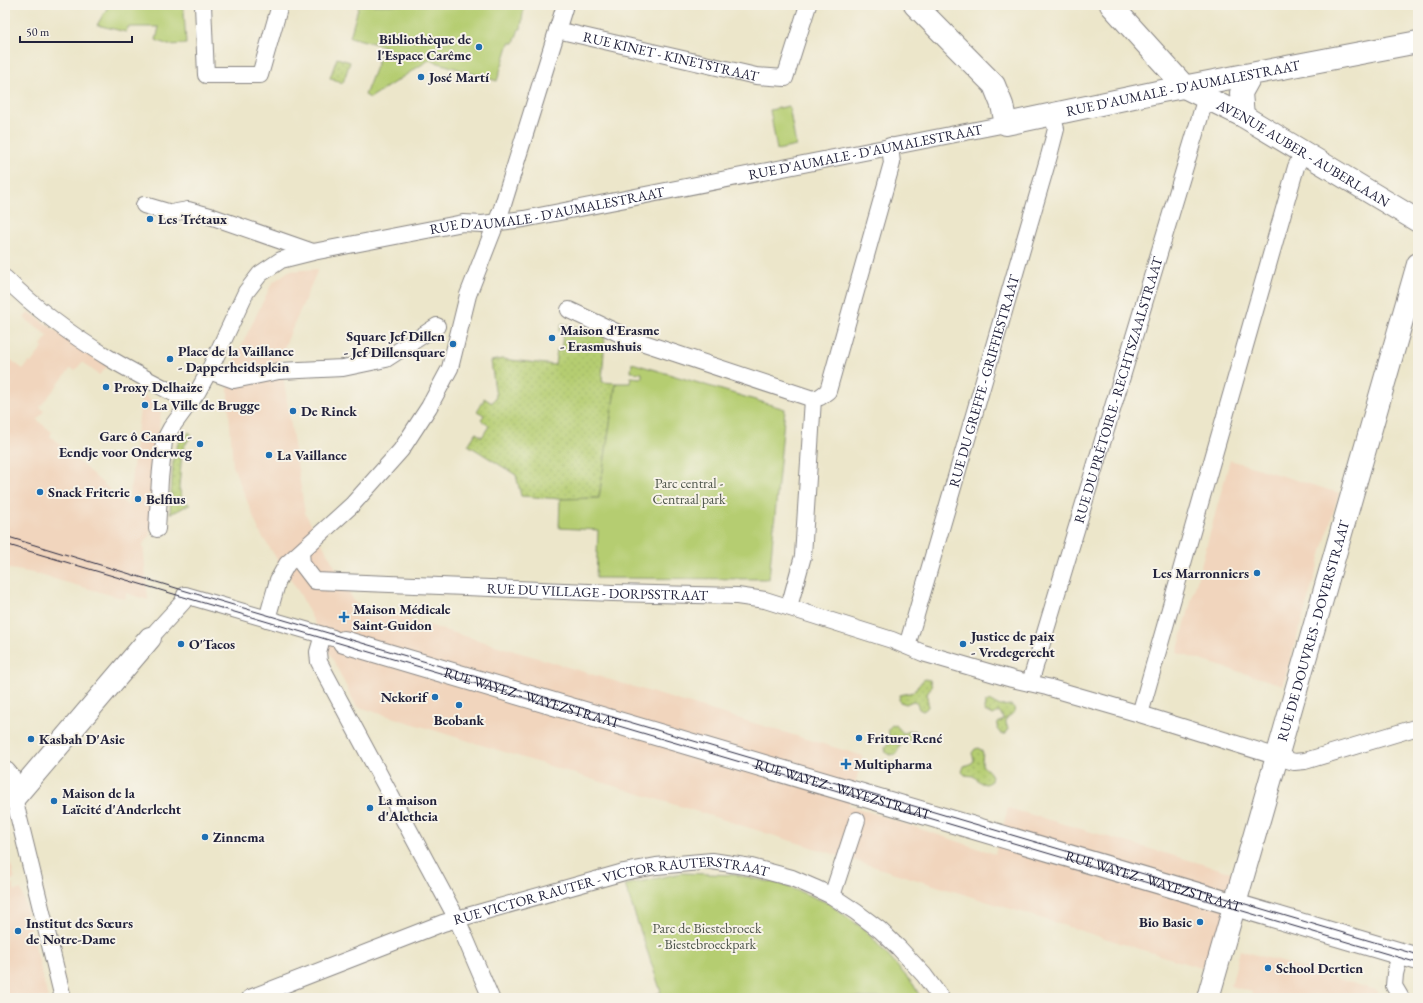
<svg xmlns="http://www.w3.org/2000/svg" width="1423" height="1003" viewBox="0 0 1423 1003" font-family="'EB Garamond',serif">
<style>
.built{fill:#f1d5bd}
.grass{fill:url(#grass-dots);stroke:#6c7856}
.park{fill:#b5cd71;stroke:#6c7856}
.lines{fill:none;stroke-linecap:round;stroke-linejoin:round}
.street-casing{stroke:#878482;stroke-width:18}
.secondary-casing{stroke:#878482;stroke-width:24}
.street{stroke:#fff;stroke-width:16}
.secondary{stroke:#fff;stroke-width:22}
.tram{stroke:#22223b;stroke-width:1}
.poi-dot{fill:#1f6fb2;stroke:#f7f3e8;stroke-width:1.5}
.labels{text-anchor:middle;stroke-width:4;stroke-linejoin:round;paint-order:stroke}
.poi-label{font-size:14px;font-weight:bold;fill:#22223b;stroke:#f7f3e8;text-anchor:start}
.street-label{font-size:14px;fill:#22223b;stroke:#f7f3e8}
.park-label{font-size:14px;fill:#4e554b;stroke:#f7f3e8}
</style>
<defs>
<pattern id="grass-dots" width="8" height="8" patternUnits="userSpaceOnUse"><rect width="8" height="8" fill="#b5cd71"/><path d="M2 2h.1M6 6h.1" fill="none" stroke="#9bb063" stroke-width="1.8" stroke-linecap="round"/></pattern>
</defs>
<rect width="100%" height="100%" fill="#f7f3e8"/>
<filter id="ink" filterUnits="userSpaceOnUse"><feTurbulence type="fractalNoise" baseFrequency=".025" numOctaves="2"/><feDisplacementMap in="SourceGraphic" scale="8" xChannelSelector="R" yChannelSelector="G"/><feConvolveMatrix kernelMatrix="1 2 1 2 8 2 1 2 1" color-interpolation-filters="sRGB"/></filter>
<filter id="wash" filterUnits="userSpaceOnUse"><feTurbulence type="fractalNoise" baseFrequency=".012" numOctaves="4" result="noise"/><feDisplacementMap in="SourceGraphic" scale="16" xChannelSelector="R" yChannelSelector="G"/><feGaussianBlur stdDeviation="0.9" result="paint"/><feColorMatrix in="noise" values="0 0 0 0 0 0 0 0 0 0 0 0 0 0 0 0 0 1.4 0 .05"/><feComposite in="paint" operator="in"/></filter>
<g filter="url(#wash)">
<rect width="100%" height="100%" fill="#ece6ca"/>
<path class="built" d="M318,269l-38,88 25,156 50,90 508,153 -14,49 146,49 13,-46 229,66 -26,97 -855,-265 -56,-112 -40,-61 -27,-67 -5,-69v-18l1,-8 43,-88 17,-12z
M29,312l79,54 -9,9 -17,-13 -7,9 -4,-3 -31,39 4,4 -7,9 15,12 -2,4 78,70 14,-112 19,14 -11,128 -7,8 5,56 -22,-7 -1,6 -92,-26 -28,-5v-215l2,1 -1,2 17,13 6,-7 2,1 12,-16 -2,-2 7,-9 -24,-18z
M1230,460l109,33 -56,192 -106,-32z
M11,865l4,14 -10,3 1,4 7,-2 2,7 6,-2 27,109h-43v-131z
M1240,950l136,40 4,8h-129l1,-6 -21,-6z"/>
<path class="grass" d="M337,58l13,4 -7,21 -13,-5z
M562,323l43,12 -3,47 14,1 -17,115 -39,1 -39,-3 -5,-21 -48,-30 8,-12 6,4 7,-11 -8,-6 3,-5 -7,-4 7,-11v-2l8,5 4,-6 -5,-36 11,-2 53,6 2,-15 4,1 2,-18 -4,-2z
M189,432l3,3 -7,10 -3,7 -3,35 3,11 8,7c-7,1 -13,8 -20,8l3,-52 2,-9 5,-13 3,2z
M924,679l6,1c4,8 -2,9 -3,16 0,4 2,7 1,10 -1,3 -2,3 -5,5l-4,-2 -2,-5 -4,-3 -7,3 -6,-2 -1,-3 1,-4 13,-3z
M990,701l10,5 11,-1c9,6 -1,10 -5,14v4l2,6 -2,5h-5l-4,-5 1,-6 6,-4 -5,-8 -6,4 -7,-3 -2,-3 1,-6z
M892,725h4l7,8c5,0 7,-4 13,-2l2,5 -4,5c-14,-1 -12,3 -18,13l-6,1 -4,-2 -1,-5 5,-9 -2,-10z
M979,748l4,5c-3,19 2,10 9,23l-1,5 -5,3 -5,-1 -8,-7 -8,-1 -3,-3 2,-6 8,-3 2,-3 -2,-7 3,-4z"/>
<path class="park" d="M109,5h72l3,6 2,33 -18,1 -12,-5 3,-13h-31l-2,5 -29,-7z
M359,5h165l-3,24h-2l-5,14h-5l-12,38 -68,-21 -59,38 -5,-3 19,-49 -34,-9z
M789,106l7,40 -19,4 -7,-40z
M632,363l153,46 -16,170 -173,-1 2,-48 -39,-2 1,-29 39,-1 17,-115h14l1,-6 11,1v-5l-11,-1z
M681,873l55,2 45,9 47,19 37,27 48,54 8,14h-274l14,-6 -36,-107z"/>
</g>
<g filter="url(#ink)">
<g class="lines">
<g class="street-casing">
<g id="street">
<path d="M203,5l3,70h54l20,-70"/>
<path id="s1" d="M557,30l199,46 29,2 23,-73"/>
<path d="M144,205l27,8 17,-3 22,6 103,36"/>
<path d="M5,278c31,31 66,57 104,80 26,16 54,29 81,44"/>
<path d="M569,310l60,28 184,61"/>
<path d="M209,371l25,9 45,-9 64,-3 43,-9 51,-33"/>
<path d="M813,399l7,-2 8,-6 64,-228 -2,-17"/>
<path id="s2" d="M157,529l3,-50 4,-38 7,-13 27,-37 11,-20 37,-79 14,-18 21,-14 32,-8 150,-29 19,1 42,-5 482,-95"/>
<path id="s3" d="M301,552l1,12 13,17 298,12 124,3 28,4 127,40 31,13 89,26 35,8 93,27 154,48 11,-1 113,-34"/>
<path d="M789,607l14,-51 10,-157"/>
<path d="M267,619l11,-39 9,-16 65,-59 49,-55 28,-43 21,-39 18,-73 34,-87 63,-203"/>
<path d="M323,635l-5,17 1,10 138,257 34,79"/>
<path d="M150,638l33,-36 2,-7 148,43"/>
<path id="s4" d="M907,646l142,-490 7,-27 -4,-15"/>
<path id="s5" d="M1030,683l176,-586"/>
<path d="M1140,714l156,-547 7,-15"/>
<path d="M14,798l49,200"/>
<path d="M832,896l25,-76"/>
<path d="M1400,954l-5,20 -1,12 7,12"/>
<path id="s6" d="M250,998l193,-75 14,-4 167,-47 32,-6 56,-5 39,6 41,11 23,10 17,8 24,16 24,18 19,18 25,27 17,23"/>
</g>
</g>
<g class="secondary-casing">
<g id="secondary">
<path id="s7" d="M915,5l79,80 8,20 4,19 156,-33 256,-49"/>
<path id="s8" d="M1111,5l75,83 57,28 175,105"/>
<path d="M1243,116l-2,-23 10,-18"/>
<path id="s9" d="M344,642l1074,317"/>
<path d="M5,773l5,6 4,19"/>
<path d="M14,798l136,-160"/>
<path id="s10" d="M1208,998l210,-734"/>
</g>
</g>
<use href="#street" class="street"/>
<use href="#secondary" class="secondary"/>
<path class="tram" d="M5,536l181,55 1232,364
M5,544l1413,419"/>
</g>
</g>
<g class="poi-dot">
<circle cx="479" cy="47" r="4"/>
<circle cx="421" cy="77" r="4"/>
<circle cx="150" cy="219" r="4"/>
<circle cx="552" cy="338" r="4"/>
<circle cx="453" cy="344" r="4"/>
<circle cx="170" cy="359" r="4"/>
<circle cx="106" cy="387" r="4"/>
<circle cx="145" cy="405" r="4"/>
<circle cx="293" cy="411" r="4"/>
<circle cx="200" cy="444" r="4"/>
<circle cx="269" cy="455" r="4"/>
<circle cx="40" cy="492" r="4"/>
<circle cx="138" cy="499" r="4"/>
<circle cx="1257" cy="573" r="4"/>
<path d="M342 611h4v4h4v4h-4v4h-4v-4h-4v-4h4z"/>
<circle cx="181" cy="644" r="4"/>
<circle cx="963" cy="644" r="4"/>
<circle cx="435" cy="697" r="4"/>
<circle cx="459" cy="705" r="4"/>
<circle cx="859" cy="738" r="4"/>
<circle cx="31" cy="739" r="4"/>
<path d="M844 758h4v4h4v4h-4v4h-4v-4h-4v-4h4z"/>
<circle cx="54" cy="801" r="4"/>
<circle cx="370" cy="808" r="4"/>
<circle cx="205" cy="837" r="4"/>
<circle cx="1200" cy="922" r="4"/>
<circle cx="18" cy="931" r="4"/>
<circle cx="1268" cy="968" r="4"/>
</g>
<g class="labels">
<g class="poi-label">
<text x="471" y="44" text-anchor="end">Bibliothèque de<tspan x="471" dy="16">l'Espace Carême</tspan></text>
<text x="429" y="82">José Martí</text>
<text x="158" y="224">Les Trétaux</text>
<text x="560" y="335">Maison d'Erasme<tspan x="560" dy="16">- Erasmushuis</tspan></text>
<text x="445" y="341" text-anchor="end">Square Jef Dillen<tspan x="445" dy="16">- Jef Dillensquare</tspan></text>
<text x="178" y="356">Place de la Vaillance<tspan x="178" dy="16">- Dapperheidsplein</tspan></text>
<text x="114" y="392">Proxy Delhaize</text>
<text x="153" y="410">La Ville de Brugge</text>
<text x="301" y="416">De Rinck</text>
<text x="192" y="441" text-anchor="end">Gare ô Canard -<tspan x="192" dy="16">Eendje voor Onderweg</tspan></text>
<text x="277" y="460">La Vaillance</text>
<text x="48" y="497">Snack Friterie</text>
<text x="146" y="504">Belfius</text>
<text x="1249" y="578" text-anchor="end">Les Marronniers</text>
<text x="353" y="614">Maison Médicale<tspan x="353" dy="16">Saint-Guidon</tspan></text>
<text x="971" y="641">Justice de paix<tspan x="971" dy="16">- Vredegerecht</tspan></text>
<text x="189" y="649">O'Tacos</text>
<text x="427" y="702" text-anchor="end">Nekorif</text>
<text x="459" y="725" text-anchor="middle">Beobank</text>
<text x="867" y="743">Friture René</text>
<text x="39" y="744">Kasbah D'Asie</text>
<text x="854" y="769">Multipharma</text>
<text x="62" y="798">Maison de la<tspan x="62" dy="16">Laïcité d'Anderlecht</tspan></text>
<text x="378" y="805">La maison<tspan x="378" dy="16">d'Aletheia</tspan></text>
<text x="213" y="842">Zinnema</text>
<text x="1192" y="927" text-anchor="end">Bio Basic</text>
<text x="26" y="928">Institut des Sœurs<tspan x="26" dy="16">de Notre-Dame</tspan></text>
<text x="1276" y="973">School Dertien</text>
</g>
<g class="street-label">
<text dy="5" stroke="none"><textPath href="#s1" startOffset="117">RUE KINET - KINETSTRAAT</textPath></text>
<text dy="5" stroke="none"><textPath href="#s7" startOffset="334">RUE D'AUMALE - D'AUMALESTRAAT</textPath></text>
<text dy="5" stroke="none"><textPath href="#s2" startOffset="902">RUE D'AUMALE - D'AUMALESTRAAT</textPath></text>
<text dy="5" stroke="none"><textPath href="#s8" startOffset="246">AVENUE AUBER - AUBERLAAN</textPath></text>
<text dy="5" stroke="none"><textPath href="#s2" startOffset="578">RUE D'AUMALE - D'AUMALESTRAAT</textPath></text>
<text dy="5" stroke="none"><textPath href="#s4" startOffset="276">RUE DU GREFFE - GRIFFIESTRAAT</textPath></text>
<text dy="5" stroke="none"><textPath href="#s5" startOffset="306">RUE DU PRÉTOIRE - RECHTSZAALSTRAAT</textPath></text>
<text dy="5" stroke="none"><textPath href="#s3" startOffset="316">RUE DU VILLAGE - DORPSSTRAAT</textPath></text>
<text dy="5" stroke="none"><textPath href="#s10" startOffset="382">RUE DE DOUVRES - DOVERSTRAAT</textPath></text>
<text dy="5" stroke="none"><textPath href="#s9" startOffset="196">RUE WAYEZ - WAYEZSTRAAT</textPath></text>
<text dy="5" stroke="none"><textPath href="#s9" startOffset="520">RUE WAYEZ - WAYEZSTRAAT</textPath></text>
<text dy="5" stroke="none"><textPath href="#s9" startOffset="844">RUE WAYEZ - WAYEZSTRAAT</textPath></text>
<text dy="5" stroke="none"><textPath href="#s6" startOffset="380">RUE VICTOR RAUTER - VICTOR RAUTERSTRAAT</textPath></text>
</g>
<g class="park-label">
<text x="689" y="488">Parc central -<tspan x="689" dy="16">Centraal park</tspan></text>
<text x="707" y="933">Parc de Biestebroeck<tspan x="707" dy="16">- Biestebroeckpark</tspan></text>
</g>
</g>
<rect width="1423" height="1003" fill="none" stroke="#f7f3e8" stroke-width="20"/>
<path d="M20 36v6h112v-6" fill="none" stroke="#22223b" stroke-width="2"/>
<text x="26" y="36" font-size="12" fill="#22223b" stroke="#f7f3e8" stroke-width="3" paint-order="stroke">50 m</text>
</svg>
